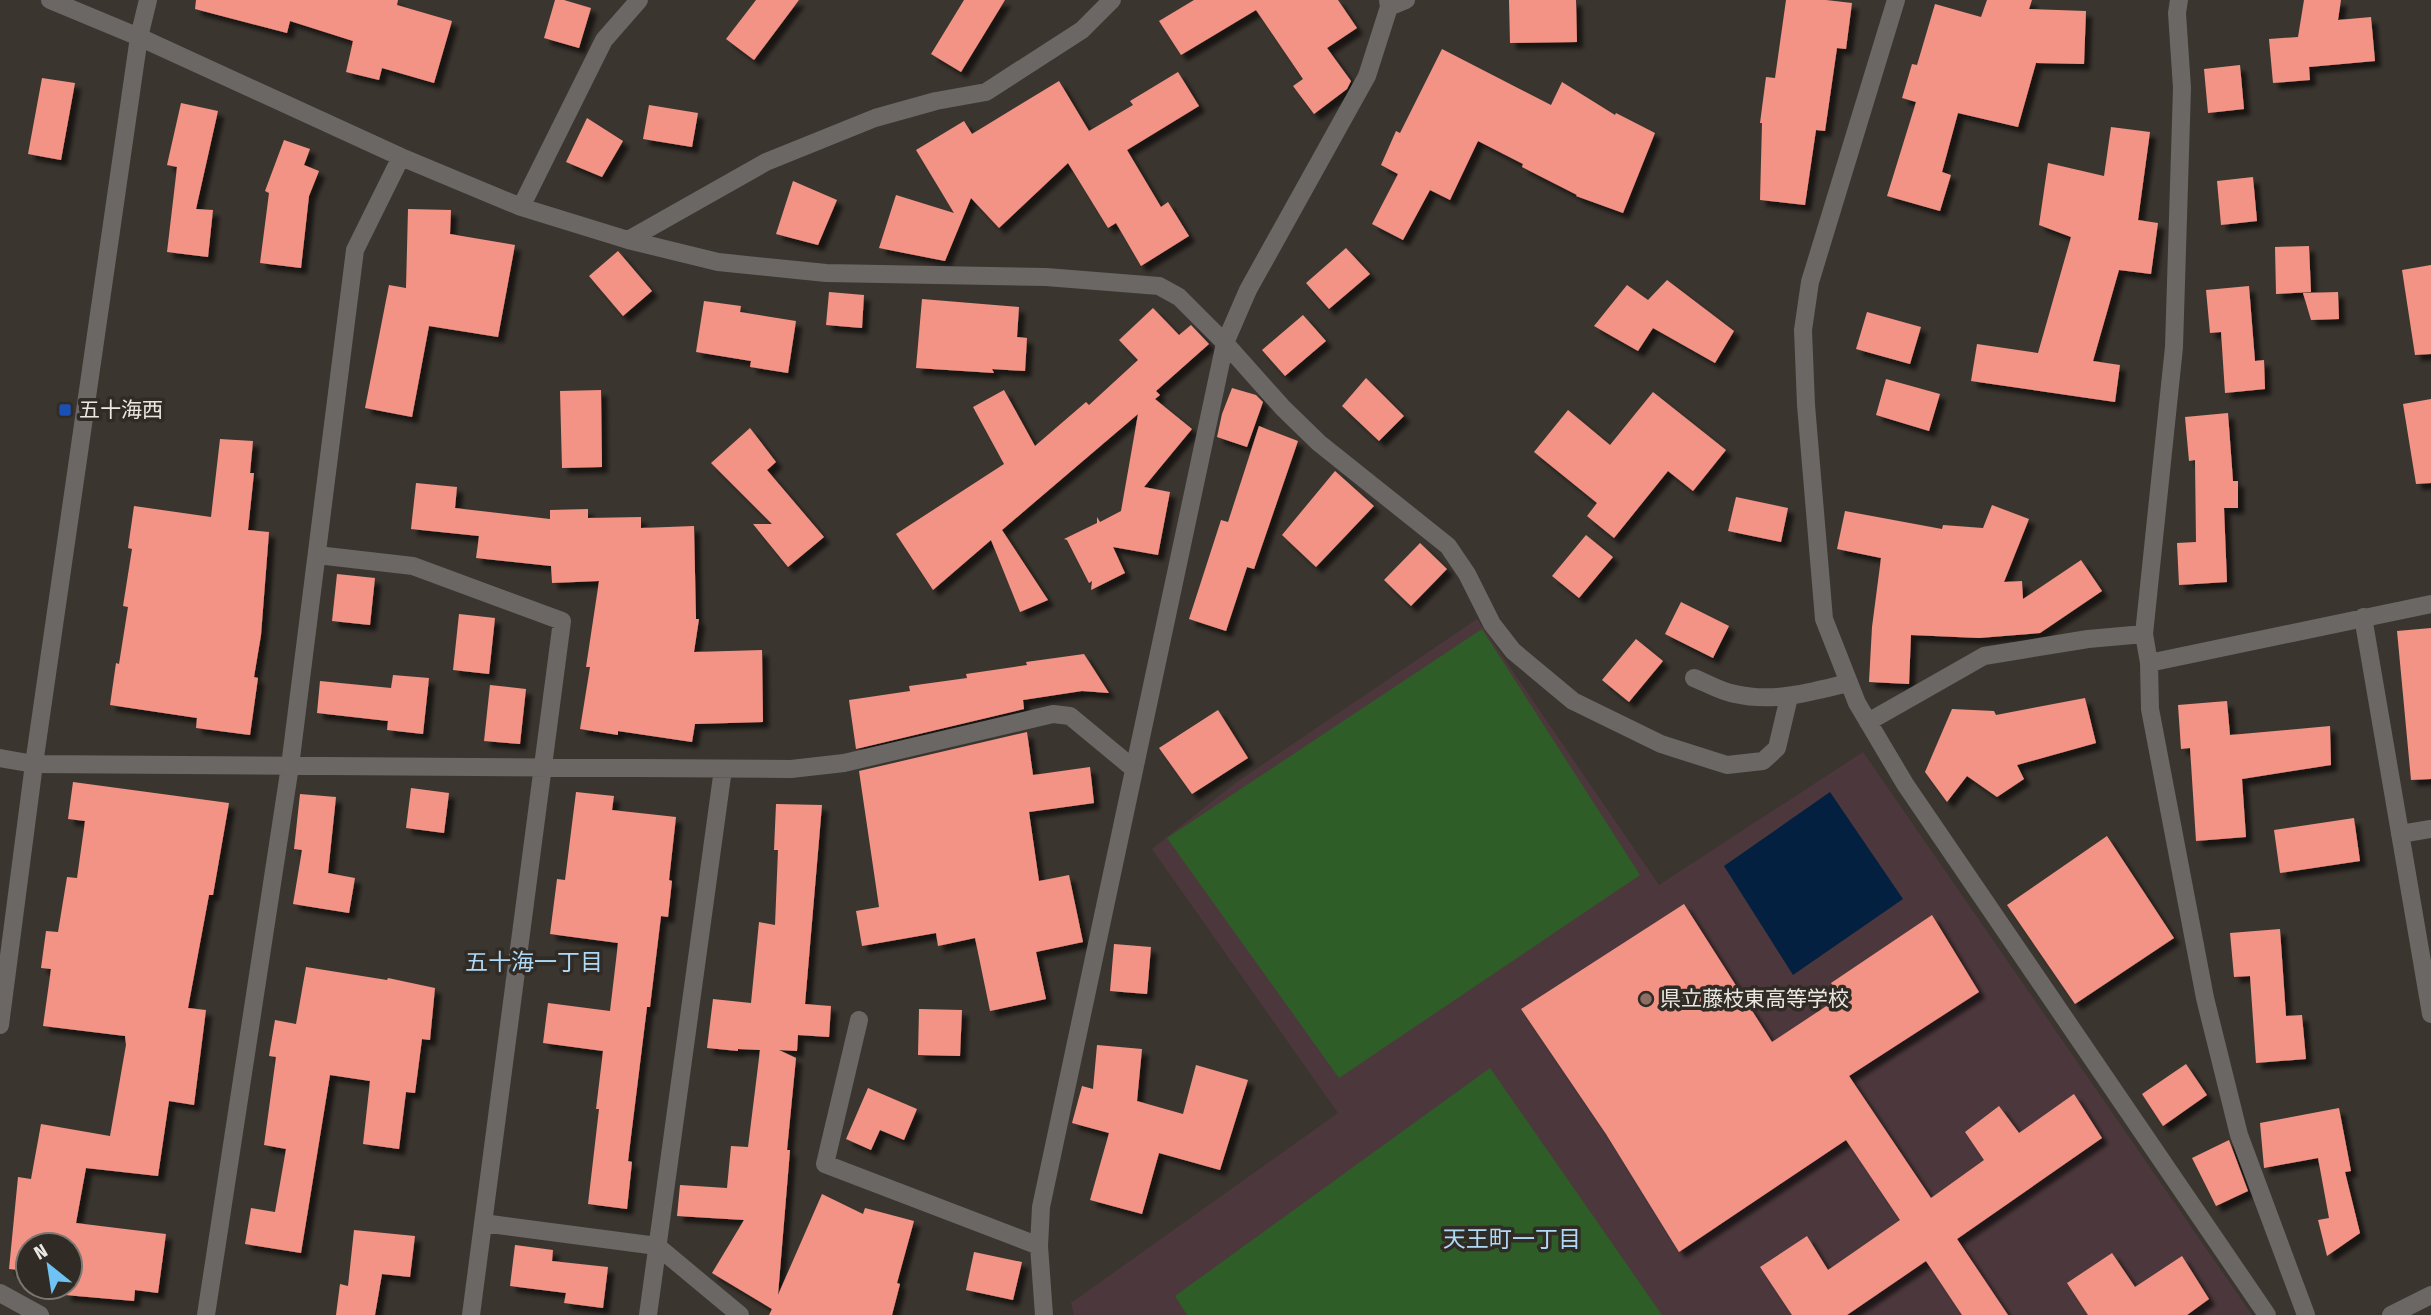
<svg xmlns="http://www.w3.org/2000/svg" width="2431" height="1315" viewBox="0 0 2431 1315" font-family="'Fira Sans Condensed','Noto Sans JP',sans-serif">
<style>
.education{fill:#4c383c}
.green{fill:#2f5d27}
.water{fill:#032040}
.building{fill:#f39385;filter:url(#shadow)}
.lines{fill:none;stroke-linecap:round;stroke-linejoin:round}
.minor{stroke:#6b6765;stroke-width:18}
.tertiary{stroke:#6b6765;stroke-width:18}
.transit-dot{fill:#1a4fb4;stroke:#312b25;stroke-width:2.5}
.education-dot{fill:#8d6e63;stroke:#312b25;stroke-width:2.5}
.labels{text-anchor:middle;stroke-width:7;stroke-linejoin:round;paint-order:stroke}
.poi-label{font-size:21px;fill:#ebe7e3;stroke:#312b25;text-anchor:start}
.neighbourhood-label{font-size:23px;fill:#afdaf7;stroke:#312b25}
</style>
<defs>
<filter id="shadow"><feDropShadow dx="6" dy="6" stdDeviation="2" flood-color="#0009"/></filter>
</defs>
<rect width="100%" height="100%" fill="#3b352f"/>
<path class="education" d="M1477,619l182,266 204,-133 389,563h-1178l-3,-12 267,-190 -186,-264 82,-65z"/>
<path class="green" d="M1482,629l158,246 -301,203 -172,-240z
M1490,1068l172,247h-475l-12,-19z"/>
<path class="water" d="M1830,792l73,107 -110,76 -69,-109z"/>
<path class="building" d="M196,0h202l-1,5 55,16 -18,62 -52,-15 -3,12 -33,-8 7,-31 -63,-20 -3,12 -92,-24z
M555,0h9l27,8 -12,40 -35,-10z
M756,0h43l-45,60 -28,-21z
M964,0h41l-44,72 -30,-18z
M1194,0h144l19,28 -30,20 24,33 -4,8 -33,25 -21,-28 10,-7 -47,-69 -75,45 -22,-34z
M1509,0h67l1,42 -67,1z
M1786,0h40l26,3 -6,46 -9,-1 -12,83 -9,-1 -11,75 -45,-5 2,-77h-2l6,-46 9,1z
M1987,0h45l-3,9 57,2 -2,53 -48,-1 -18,64 -60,-14 -16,59 9,3 -11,36 -53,-15 29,-94 -14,-4 10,-34 5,1 18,-61 46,13z
M2304,0h37l-3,20 33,-3 4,44 -66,6 1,13 -37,3 -4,-44 29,-2z
M1442,49l109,56 11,-23 53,33 1,-2 39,20 -32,80 -47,-17 1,-1 -55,-28 1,-3 -45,-23 -28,59 -20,-10 -27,50 -31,-16 26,-50 -17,-9 15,-34 4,2z
M2240,65l4,44 -36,4 -4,-44z
M1178,72l21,34 -72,44 34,57 7,-5 21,34 -48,30 -25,-43 -8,5 -40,-65 -69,65 -28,-30 -26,63 -66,-13 17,-53 58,18 -38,-63 48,-29 8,13 87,-53 30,50 44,-26 -3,-4z
M42,78l33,5 -14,77 -33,-6z
M181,103l37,8 -22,98 17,1 -5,47 -41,-5 10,-85 -10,-2z
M649,105l49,8 -6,34 -49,-8z
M587,118l36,23 -21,36 -36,-15z
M2111,127l39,5 -12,88 20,3 -7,51 -32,-4 -26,91 27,4 -5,37 -144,-21 6,-37 61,9 33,-116 -32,-12 9,-62 56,13z
M284,140l26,9 -6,16 15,6 -10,25 -8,72 -41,-5 9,-70 -4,-2z
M2253,177l4,44 -36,4 -4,-44z
M793,181l44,19 -19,45 -42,-11z
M408,209l43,1 -1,24 65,11 -17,92 -69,-11 -17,91 -47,-9 24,-123 17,3z
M2309,246l2,46 -35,2 -1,-47z
M1346,248l24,26 -41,35 -23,-26z
M618,251l34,40 -29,25 -34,-40z
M2431,265v89l-16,1 -13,-85z
M1667,280l67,51 -19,32 -62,-35 -15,23 -44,-25 33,-41 21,15z
M2249,286l6,75 9,-1 1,29 -40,4 -4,-61 -11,1 -4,-43z
M829,292l35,3 -2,33 -36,-3z
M2338,292l1,27 -28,1 -8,-27z
M922,299l97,8 -2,30 10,1 -2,33 -33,-2 2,4 -78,-5z
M704,301l37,5 -1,6 56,9 -8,52 -38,-6 1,-6 -55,-9z
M1153,308l26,27 12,-10 18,19 -53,47 4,4 -5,4 37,30 -48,58 26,5 -12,63 -45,-8 12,26 -34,17 1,-9 -3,2 -22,-43 -3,-1 33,-16v-6l3,5 21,-11 17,-97 -136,116 46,70 -28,12 -29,-72 -58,50 -37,-56 108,-70 -31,-57 31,-17 31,56 51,-44 3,3 49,-45 -19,-20z
M1867,312l54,15 -11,37 -54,-15z
M1303,315l23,26 -41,35 -23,-26z
M1366,378l38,38 -25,25 -37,-35z
M1886,379l54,15 -11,37 -53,-16z
M1232,388l24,7 7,7 -16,45 -30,-10 5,-23z
M601,390l1,77 -40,1 -2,-77z
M1653,392l73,58 -33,41 -25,-20 -54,67 -27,-22 10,-13 -63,-51 34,-42 42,35z
M2431,399v84l-15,1 -13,-80z
M2228,413l5,68h5v27h-14l3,74 -48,3 -2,-42 19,-1 -1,-82 -6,1 -4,-44z
M1259,426l39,15 -44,128 -7,-2 -21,64 -37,-12 32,-99 7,2z
M750,428l26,34 -9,8 57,67 -36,30 -35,-43h19l-61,-61z
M220,439l33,2 -3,32h4l-6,57 21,2 -8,103 -7,42 4,1 -8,57 -54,-7 1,-10 -87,-13 6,-42 3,1 9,-57 -5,-1 9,-57 -4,-1 6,-42 77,11z
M1335,471l39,35 -58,61 -34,-32z
M416,483l41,4 -2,21 95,11v-9l38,-1v9l53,-1v11l53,-2 2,93h3l-5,33 68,-2 1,72 -68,2 -3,18 -74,-11v4l-38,-6 10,-62h-4l13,-86 -47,2 -1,-17 -75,-8 3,-22 -68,-7z
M1736,497l52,11 -7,34 -53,-11z
M1992,505l37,14 -25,63 18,-1 1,18 58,-39 21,31 -62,42 -61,5 -68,-3 -2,49 -40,-2 3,-55 9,-69 -44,-9 8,-38 97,18 1,-4 40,3z
M1586,535l27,22 -34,41 -27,-22z
M1420,543l27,26 -36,37 -27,-26z
M337,574l38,4 -5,47 -38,-4z
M1681,602l48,24 -16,32 -48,-24z
M459,614l36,4 -6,56 -36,-4z
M2431,628v151l-20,1 -14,-149z
M1636,639l27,22 -34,41 -27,-22z
M1084,654l25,39 -27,-2 -59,9 1,9 -168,40 -7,-49 61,-9 -1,-5 58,-8 -1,-4 61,-9 -1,-3z
M393,675l36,3 -6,56 -36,-4 1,-9 -71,-8 3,-32 71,7z
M490,685l36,4 -6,55 -36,-3z
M2085,698l11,45 -79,22 7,14 -27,18 -30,-21 -20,26 -22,-30 27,-63 42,2 2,4z
M2227,701l3,34 100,-9 1,39 -89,14 4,58 -50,4 -6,-93 -9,1 -3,-44z
M1218,710l30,48 -56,36 -33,-46z
M1027,732l6,43 57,-8 4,36 -65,9 10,69 30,-6 14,67 -47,10 10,47 -56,12 -15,-73 -37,8 -2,-13 -74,13 -6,-35 23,-4 -20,-136z
M73,782l156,21 -16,92h-4l-21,113 18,2 -12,95 -25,-4 -11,75 -72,-8 -10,55 90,11 -8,59 -23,-3 -1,11 -69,-6 1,-8h4v-42h-42v26l-19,-2 9,-92 13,2 10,-55 69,12 16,-91 -1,-9 -82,-10 8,-57 -10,-1 5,-37 12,1 9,-55 10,1 8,-57 -17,-2z
M411,788l38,5 -5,40 -38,-5z
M576,792l38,4 -2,14 64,7 -7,63 3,1 -4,36 -7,-1 -11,91h-3l-19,154 4,1 -5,47 -39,-5 11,-95h-3l7,-58 -60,-8 5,-40 62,8 8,-68 -68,-9 7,-55 8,1z
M300,794l36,3 -8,76 27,5 -6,35 -56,-9 9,-54 -8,-1z
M776,804l46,1 -17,199 26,2 -2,31 -31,-2 -1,16 -18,-1 17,8 -9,92h3l-12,145 44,-101 41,20 2,-6 49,13 -17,62 3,1 -8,31h-123l3,-6 -60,-36 32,-53 -67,-4 3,-31 47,3 4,-42 17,1 12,-97 -22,-1v2l-31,-3 6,-49 38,4 8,-81 16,3 3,-75h-4z
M2354,818l6,43 -80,12 -6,-43z
M2107,836l67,102 -99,66 -68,-99z
M1684,904l88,138 68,-45 -9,-14 101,-68 47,77 -130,84 82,122 53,-38 -19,-28 34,-26 20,27 55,-39 28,44 -145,101 51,76h-46l-36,-54 -79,54h-55l-32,-48 47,-31 21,34 72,-50 -54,-80 -167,112 -73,-118 -85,-125z
M2280,929l6,87 16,-1 4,44 -50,4 -6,-87 -16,1 -4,-44z
M1114,944l37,3 -4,47 -37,-3z
M306,967l81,13 1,-2 47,10 -5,52 -8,-1 -7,54 -9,-1 -7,57 -36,-5 7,-63 -40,-6 -29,178 -56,-9 6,-36 24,4 11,-63 -22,-4 12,-88 -7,-1 6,-36 21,4z
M919,1009l43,1 -2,46 -42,-1z
M1097,1045l45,4 -5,52 46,13 13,-49 52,15 -28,90 -61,-17 -17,61 -52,-14 19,-67 -37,-10 10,-37 11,3z
M2186,1064l21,31 -44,31 -21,-32z
M868,1088l49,21 -13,31 -24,-10 -9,20 -25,-11z
M2339,1108l12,63 -6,1 15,61 -33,23 -9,-36 11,-2 -11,-60 -54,10 -4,-45z
M2229,1140l19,51 -32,15 -24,-48z
M354,1230l61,6 -5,41 -28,-3 -7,41h-39l4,-31 8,2z
M515,1245l38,5 -1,11 56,6 -5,41 -39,-5 2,-10 -56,-7z
M974,1252l48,10 -9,38 -47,-10z
M2112,1253l23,34 47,-31 27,43 -22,16h-99l-21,-32z"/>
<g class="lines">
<path class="minor" d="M50,0l89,37 262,120 120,50 107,33 90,22 108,11 220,4 113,9 20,11 46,46 58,65 36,35 129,103 19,28 25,50 21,27 60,50 88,43 66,21 36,-4 14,-13 12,-51
M1896,0l-86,282 -7,48 3,75 18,214 33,84 48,81 362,531
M2179,0l-2,13 5,75 -8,259 -30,287 5,29 1,46 55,289 34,137 67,180
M1389,7l17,-7
M521,207l83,-167 35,-40
M628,240l138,-78 109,-44 61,-17 50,-9 96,-62 30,-30
M317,555l96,11 149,55 -91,694
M2363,617l68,397
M2149,663l282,-59
M1694,678c13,5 27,14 41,16 39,9 75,-2 113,-11
M1868,722l116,-66 104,-17 56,-5
M0,758l34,6 757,5 53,-6 209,-49 17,2 64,53
M2400,834l31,-5
M859,1020l-34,144 214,82
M483,1223l174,23 83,69
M0,1293l40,22
M206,1315l84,-549 65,-516 46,-93
M648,1315l75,-546
M1044,1315l-5,-69 2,-39 184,-864 23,-53 119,-214 22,-69 -1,-7
M2391,1315l40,-20"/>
<path class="tertiary" d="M0,1025l34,-261 105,-727 9,-37"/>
</g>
<rect class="transit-dot" x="58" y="403" width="14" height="14" rx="3.5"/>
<circle class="education-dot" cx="1646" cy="999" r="7"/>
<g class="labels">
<g class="poi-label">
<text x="79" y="417">五十海西</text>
<text x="1660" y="1006">県立藤枝東高等学校</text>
</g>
<g class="neighbourhood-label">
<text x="534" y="970">五十海一丁目</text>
<text x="1512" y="1247">天王町一丁目</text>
</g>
</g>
<g transform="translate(49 1266) rotate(330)"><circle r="33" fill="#312b25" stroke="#7b7671" stroke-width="2"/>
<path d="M0-5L12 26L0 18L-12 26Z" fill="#6fc2f4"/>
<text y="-10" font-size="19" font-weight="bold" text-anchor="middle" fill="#ebe7e3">N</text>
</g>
</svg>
